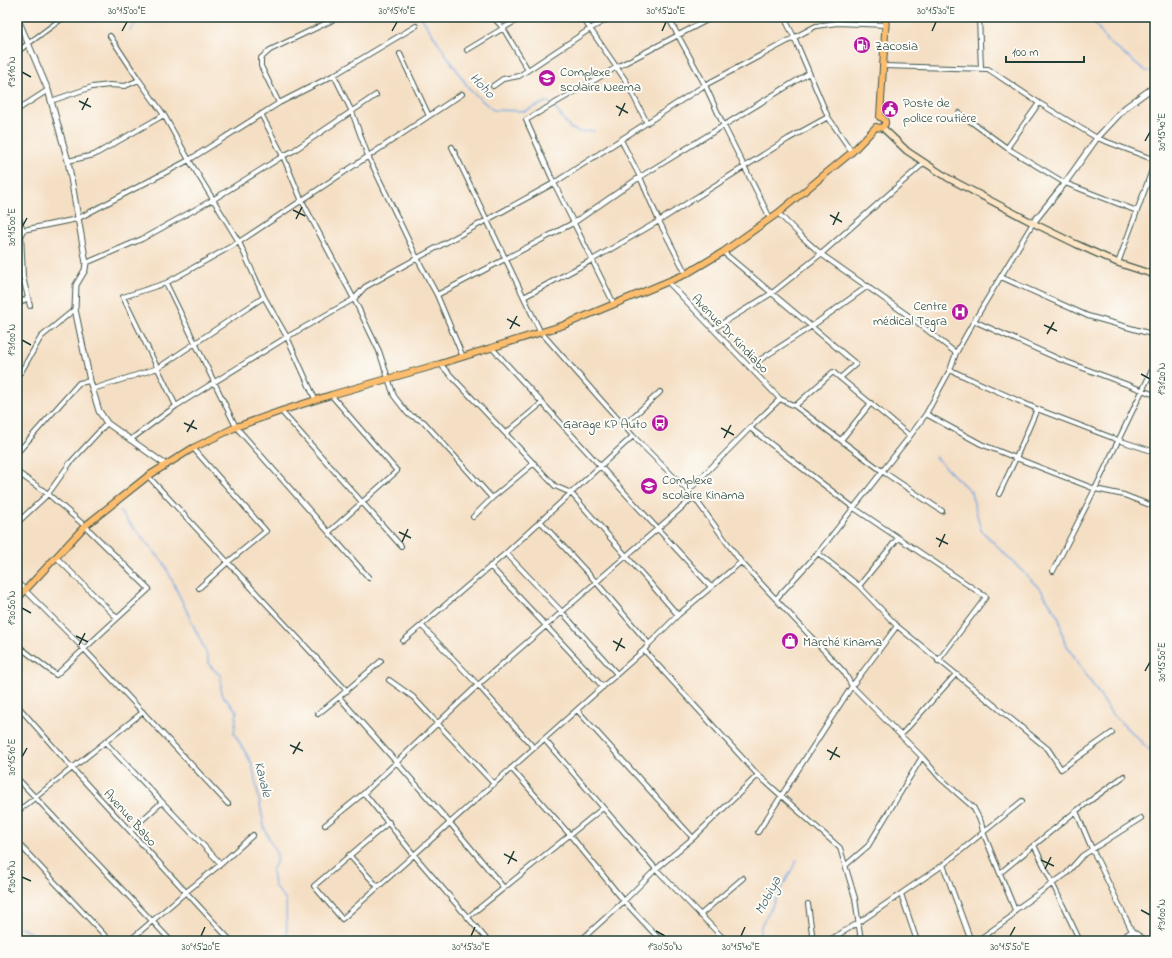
<svg xmlns="http://www.w3.org/2000/svg" width="1172" height="958" viewBox="0 0 1172 958" font-family="'Indie Flower',sans-serif">
<style>
.lines{fill:none;stroke-linecap:round;stroke-linejoin:round}
.stream{stroke:#73a7e0;stroke-width:1.5}
.minor-casing{stroke:#3f554a;stroke-width:6}
.tertiary-casing{stroke:#3f554a;stroke-width:7}
.secondary-casing{stroke:#3f554a;stroke-width:8}
.primary-casing{stroke:#3f554a;stroke-width:8}
.minor{stroke:#fff;stroke-width:4}
.tertiary{stroke:#fff;stroke-width:5}
.secondary{stroke:#fee5c5;stroke-width:5.5}
.primary{stroke:#fcbd6e;stroke-width:6}
.ticks{fill:none;stroke:#1f3d34;stroke-width:1.5}
.labels{text-anchor:middle;stroke-width:4;stroke-linejoin:round;paint-order:stroke}
.poi-label{font-size:13px;fill:#1f3d34;stroke:#fdfcf7;text-anchor:start}
.street-label{font-size:13px;fill:#1f3d34;stroke:#fdfcf7}
.water-label{font-size:14px;font-style:italic;fill:#385d68;stroke:#fdfcf7}
.neatline{fill:none;stroke:#1f3d34;stroke-width:1.5}
.ticks-label{font-size:10px;text-anchor:middle;fill:#1f3d34}
</style>
<rect width="100%" height="100%" fill="#fdfcf7"/>
<filter id="ink" filterUnits="userSpaceOnUse"><feTurbulence type="fractalNoise" baseFrequency=".025" numOctaves="2"/><feDisplacementMap in="SourceGraphic" scale="8" xChannelSelector="R" yChannelSelector="G"/><feConvolveMatrix kernelMatrix="1 2 1 2 8 2 1 2 1" color-interpolation-filters="sRGB"/></filter>
<filter id="wash" filterUnits="userSpaceOnUse"><feTurbulence type="fractalNoise" baseFrequency=".012" numOctaves="4" result="noise"/><feDisplacementMap in="SourceGraphic" scale="16" xChannelSelector="R" yChannelSelector="G"/><feGaussianBlur stdDeviation="0.9" result="paint"/><feColorMatrix in="noise" values="0 0 0 0 0 0 0 0 0 0 0 0 0 0 0 0 0 1.4 0 .05"/><feComposite in="paint" operator="in"/></filter>
<g filter="url(#wash)">
<rect width="100%" height="100%" fill="#f5dfc4"/>
<g class="lines">
<path class="stream" d="M421,17l49,73 23,20 32,1 21,-9 5,1 19,25 9,4 15,-1
M1091,17l16,24 39,30 9,1
M130,30l11,-13
M17,378l4,11
M935,457l36,35 10,38 61,61 17,27 5,23 48,73 43,41
M120,512l44,51 42,89 4,14 11,10v18l16,17 -3,22 18,31 13,66 12,25 -1,8 -4,7 2,15 12,16 1,40
M21,927l22,14
M759,941l2,-15 36,-66"/>
</g>
</g>
<g filter="url(#ink)">
<g class="lines">
<g class="minor-casing">
<path id="minor" d="M493,17l10,11 25,42
M582,17l44,64 21,42
M668,17l37,68 18,39 47,94
M784,17l10,20 34,80 24,35
M979,17l2,52
M230,18l3,-1
M432,18l3,-1
M110,36l29,44 25,35 25,45 50,82 25,55 23,40 28,62
M467,50l55,-33
M17,52l47,-35
M400,54l29,62
M883,66l105,3 51,34 58,35 58,22
M334,75l18,37 16,44 49,102 20,37 26,62
M493,86l10,-7 16,-3 71,-47 21,-12
M51,101l41,-14 18,-2 15,1 14,-6
M279,103l-18,-37v-8l9,-8 69,-33
M17,110l31,-20
M959,113l48,35 58,35 72,28
M261,114l22,42 18,43 53,100 25,52 15,45 14,18 16,8 68,76
M621,140l19,37 19,44 27,53
M452,147l88,184 93,105 61,61 47,65 103,110 8,14 70,71 18,21 33,29 8,15 2,10 32,78
M1007,148l32,-45
M68,161l26,-6 70,-40
M17,213l6,17 54,-11 112,-59 90,-57 55,-28 82,-49
M778,213l24,24 19,17 92,65 43,34
M23,230l-2,5 2,42 7,29
M723,252l133,112 -16,14
M86,263l56,-24 72,-40 69,-43 10,-5 83,-56
M1118,263l37,-101
M1001,277l87,39 67,19
M668,282l112,117 15,7 87,65 60,40
M166,283l70,144 133,151
M437,295l138,-73 65,-45 169,-104
M524,297l68,-37 67,-39 129,-82 40,-22
M17,304l11,-6
M614,304l-60,-121 -28,-63 91,-53 96,-50
M974,321l85,38 96,36
M713,329l59,-36 49,-39 103,-91
M492,348l219,239
M440,364l115,122 16,7 107,122
M749,367l63,-41 56,-40
M950,370l87,39 81,31 37,12
M21,372l20,-35 34,-28
M93,389l65,-21 106,-71
M176,406l-53,-109 43,-14 73,-41 223,-148
M795,406l38,-34 77,64
M281,411l120,135
M926,414l55,30 35,14 79,31 29,6 31,12
M624,425l36,-33
M750,428l104,80 132,89 -48,64
M506,433l36,-30
M130,440l46,-34 111,-69 67,-38 11,-12 189,-104 151,-98 111,-59 21,-3 49,2
M841,440l30,-37
M193,448l73,83 -38,31 -29,26
M17,453l62,-70 11,-2
M17,472l31,22 37,32 64,63 -93,86 -39,-30
M148,476l199,215
M688,491l62,-63 30,-29
M999,494l17,-36 21,-49
M473,517l19,-19 42,-35
M540,521l56,61 53,62
M17,523l31,-29 22,-31 37,-40
M329,532l68,-61 -66,-76
M506,553l56,59 55,62
M818,553l41,33 38,40 151,123 13,20 51,-36
M56,557l61,61
M490,566l113,121
M1053,571l42,-82 60,-125
M17,582l67,67 144,155
M859,586l39,-48
M776,599l42,-46 92,-117 16,-22 24,-44 6,-17 18,-32 59,-98
M422,626l56,59 56,63
M403,641l103,-88 127,-117
M644,650l114,125 82,73 15,50 6,43
M389,680l24,17 81,87
M1154,694l1,-1
M339,697l111,126 54,65
M17,705l55,63 159,173
M577,710l116,128
M318,714l21,-17 42,-36
M901,735l55,-61
M544,739l112,130 65,67
M105,742l116,122
M511,768l59,67 54,66 37,40
M17,778l154,163
M364,793l50,62 74,86
M1076,811l16,38 40,82 15,10
M17,812l126,-100
M389,822l-75,64 28,33 302,-269 5,-6 29,-29 63,-53
M325,825l39,-32 114,-108 216,-188
M130,831l32,-29
M758,832l94,-146 45,-60
M17,842l93,99
M1034,845l46,96
M349,855l29,32
M846,865l22,-19 54,-89
M943,865l28,76
M1000,873l76,-62 48,-35
M901,894l16,47
M808,904l5,37
M700,915l43,-37
M468,917l135,-109
M129,941l57,-49 35,-28 32,-29
M580,941l44,-40 32,-32 37,-31 65,-63
M828,941l30,-18 85,-58 79,-64
M977,941l34,-24 4,-7 51,-36 16,-18 59,-38
M1118,941l14,-10"/>
</g>
<g class="tertiary-casing">
<path id="tertiary" d="M17,17l31,73 20,71 18,102 -1,7 -9,15 -1,24 15,72 9,30 8,12 59,42
M1033,223l32,-40 32,-45 29,-31 29,-21"/>
</g>
<g class="secondary-casing">
<path id="secondary" d="M883,128l24,23 41,27 85,45 43,21 42,19 37,12"/>
</g>
<g class="primary-casing">
<path id="primary" d="M880,117l6,-100
M876,127c9,3 13,-7 4,-10
M17,599l68,-73 63,-50 45,-28 43,-21 45,-16 50,-16 109,-31 124,-39 122,-51 37,-22 55,-39 74,-61 24,-25"/>
</g>
<use href="#minor" class="minor"/>
<use href="#tertiary" class="tertiary"/>
<use href="#secondary" class="secondary"/>
<use href="#primary" class="primary"/>
</g>
</g>
<path class="ticks" d="M122,31l5,-9M392,31l5,-9M662,31l4,-9M932,31l4,-9M22,72l9,5M79,101l12,6M616,106l12,7M82,110l6,-12M619,116l6,-13M1145,141l5,-9M293,210l12,6M830,215l12,7M296,219l6,-12M833,225l6,-13M22,227l5,-9M507,319l13,7M1044,325l13,6M510,329l7,-13M1047,334l7,-12M22,340l9,5M1141,374l9,5M184,423l13,6M721,428l13,7M187,432l7,-12M724,438l7,-13M399,532l12,6M936,538l12,6M402,542l6,-13M939,547l6,-13M22,608l9,5M76,636l12,6M613,641l12,7M79,645l6,-12M616,651l6,-13M1145,671l5,-9M290,745l13,6M827,750l13,7M293,754l7,-12M22,757l5,-9M830,760l7,-13M504,854l13,7M1041,860l13,6M508,864l6,-13M1045,869l6,-12M22,877l9,4M1141,910l9,5M656,931l9,5M201,936l4,-9M471,936l4,-9M741,936l4,-9M1010,936l5,-9"/>
<defs>
<g id="fuel-disc" transform="scale(0.9)"><circle r="9.5" fill="#b5179e" stroke="#fdfcf7"/><path d="M-5.5-6h7V0h2V4h1.3V-2.5L3-4.5l.8-.8L6-3V5H2.5V1h-1V6h-7ZM-4.2-4.7v3.2H.2V-4.7Z" fill="#fff"/></g>
<g id="school-disc" transform="scale(0.9)"><circle r="9.5" fill="#b5179e" stroke="#fdfcf7"/><path d="M0-5L7-2L0 1L-7-2ZM-4 1L0 2.5L4 1V4Q0 6-4 4Z" fill="#fff"/></g>
<g id="civic-disc" transform="scale(0.9)"><circle r="9.5" fill="#b5179e" stroke="#fdfcf7"/><path d="M-.6-6.5H3V-4.5H.6V-3L4-1V1h2V6H-6V1h2V-1L-.6-3ZM-1.2 2.5V6h2.4V2.5Z" fill="#fff"/></g>
<g id="hospital-disc" transform="scale(0.9)"><circle r="9.5" fill="#b5179e" stroke="#fdfcf7"/><path d="M-5-5h3v3.5h4V-5h3V5h-3V1.5h-4V5h-3Z" fill="#fff"/></g>
<g id="bus-disc" transform="scale(0.9)"><circle r="9.5" fill="#b5179e" stroke="#fdfcf7"/><path d="M-5-6H5V4H4V6H2V4H-2V6H-4V4H-5ZM-3.5-4V0h7V-4ZM-3.5 1.2v1.5H-2V1.2ZM2 1.2v1.5H3.5V1.2Z" fill="#fff"/></g>
<g id="shop-disc" transform="scale(0.9)"><circle r="9.5" fill="#b5179e" stroke="#fdfcf7"/><path d="M-5-2.5h2.3a2.7 3.5 0 0 1 5.4 0H5L5.5 6h-11ZM-1.5-2.5h3a1.5 2.3 0 0 0-3 0Z" fill="#fff"/></g>
</defs>
<g fill-rule="evenodd">
<use href="#fuel-disc" x="862" y="45"/>
<use href="#school-disc" x="547" y="78"/>
<use href="#civic-disc" x="890" y="109"/>
<use href="#hospital-disc" x="960" y="312"/>
<use href="#bus-disc" x="660" y="423"/>
<use href="#school-disc" x="649" y="486"/>
<use href="#shop-disc" x="790" y="641"/>
</g>
<g class="labels">
<g class="poi-label">
<text x="875" y="50">Zacosia</text>
<text x="560" y="76">Complexe<tspan x="560" dy="15">scolaire Neema</tspan></text>
<text x="903" y="107">Poste de<tspan x="903" dy="15">police routière</tspan></text>
<text x="947" y="310" text-anchor="end">Centre<tspan x="947" dy="15">médical Tegra</tspan></text>
<text x="647" y="428" text-anchor="end">Garage KP Auto</text>
<text x="662" y="484">Complexe<tspan x="662" dy="15">scolaire Kinama</tspan></text>
<text x="803" y="646">Marché Kinama</text>
</g>
<g class="street-label">
<text transform="translate(731 333) rotate(46)" y="5">Avenue Dr Kindiabo</text>
<text transform="translate(131 817) rotate(48)" y="5">Avenue Babo</text>
</g>
<g class="water-label">
<text transform="translate(483 85) rotate(46)" y="5">Hoho</text>
<text transform="translate(264 779) rotate(76)" y="5">Kavale</text>
<text transform="translate(767 895) rotate(-62)" y="5">Mobiya</text>
</g>
</g>
<rect width="1172" height="958" fill="none" stroke="#fdfcf7" stroke-width="44"/>
<path d="M1006 56v6h78v-6" fill="none" stroke="#1f3d34" stroke-width="2"/>
<text x="1012" y="56" font-size="12" fill="#1f3d34" stroke="#fdfcf7" stroke-width="3" paint-order="stroke">100 m</text>
<rect x="22" y="22" width="1128" height="914" class="neatline"/>
<g class="ticks-label">
<text x="127" y="14">30°15'00"E</text>
<text x="397" y="14">30°15'10"E</text>
<text x="666" y="14">30°15'20"E</text>
<text x="936" y="14">30°15'30"E</text>
<text transform="translate(11 72) rotate(-90)" y="4">1°31'10"N</text>
<text transform="translate(1161 132) rotate(-90)" y="4">30°15'40"E</text>
<text transform="translate(11 227) rotate(-90)" y="4">30°15'00"E</text>
<text transform="translate(11 340) rotate(-90)" y="4">1°31'00"N</text>
<text transform="translate(1161 379) rotate(-90)" y="4">1°31'20"N</text>
<text transform="translate(11 608) rotate(-90)" y="4">1°30'50"N</text>
<text transform="translate(1161 662) rotate(-90)" y="4">30°15'50"E</text>
<text transform="translate(11 757) rotate(-90)" y="4">30°15'10"E</text>
<text transform="translate(11 877) rotate(-90)" y="4">1°30'40"N</text>
<text transform="translate(1161 915) rotate(-90)" y="4">1°31'00"N</text>
<text x="201" y="950">30°15'20"E</text>
<text x="471" y="950">30°15'30"E</text>
<text x="665" y="950">1°30'50"N</text>
<text x="741" y="950">30°15'40"E</text>
<text x="1010" y="950">30°15'50"E</text>
</g>
</svg>
